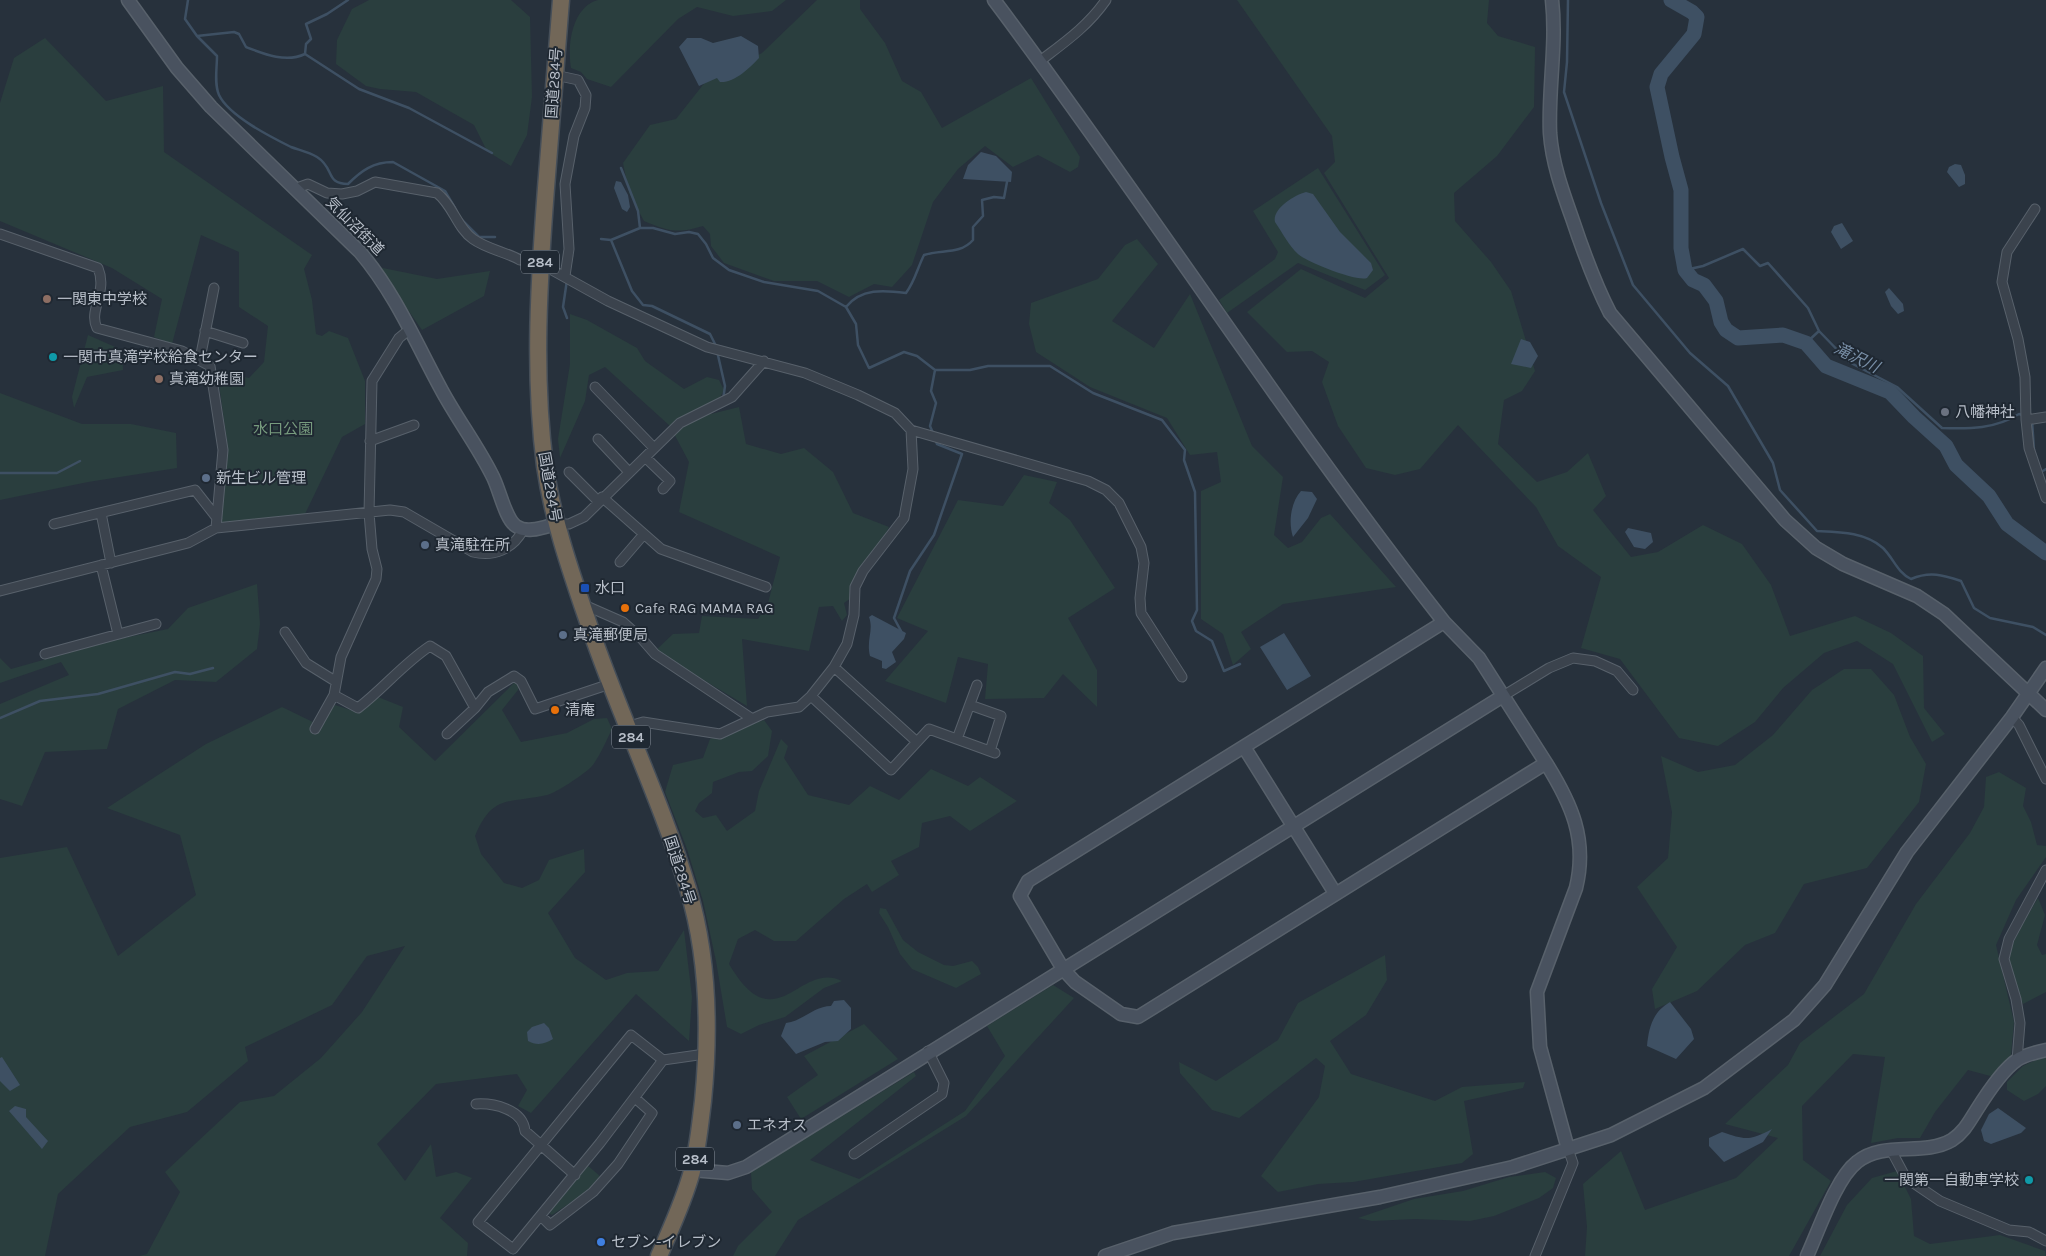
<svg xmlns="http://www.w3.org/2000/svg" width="2046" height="1256" viewBox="0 0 2046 1256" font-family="Karla,'Noto Sans JP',sans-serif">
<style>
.green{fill:#2a3e3e}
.water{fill:#3e5063}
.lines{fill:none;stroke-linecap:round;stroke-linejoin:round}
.stream{stroke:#3e5063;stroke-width:2.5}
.river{stroke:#3e5063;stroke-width:15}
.street-tunnel{stroke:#3d4651;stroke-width:9;stroke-dasharray:9 4.5;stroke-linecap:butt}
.street-casing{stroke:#58616b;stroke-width:11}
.secondary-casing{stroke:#58616b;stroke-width:15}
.highway-casing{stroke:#454e58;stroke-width:19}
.street{stroke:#3b434d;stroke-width:9}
.secondary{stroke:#49525f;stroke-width:12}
.highway{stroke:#726758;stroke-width:16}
.education-dot{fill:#8d6e63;stroke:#1f2832;stroke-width:2}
.culture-dot{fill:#0f9aa8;stroke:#1f2832;stroke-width:2}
.worship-dot{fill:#6b7280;stroke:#1f2832;stroke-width:2}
.service-dot{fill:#5c6f8a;stroke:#1f2832;stroke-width:2}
.transit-dot{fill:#1a4fb4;stroke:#1f2832;stroke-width:2}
.food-dot{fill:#e8710a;stroke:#1f2832;stroke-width:2}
.shop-dot{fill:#3f7fe0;stroke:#1f2832;stroke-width:2}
.labels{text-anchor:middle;stroke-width:4;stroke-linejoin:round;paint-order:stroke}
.shield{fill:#1f2832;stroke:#89919b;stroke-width:1}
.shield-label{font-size:14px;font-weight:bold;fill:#b7bec8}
.street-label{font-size:15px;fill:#b7bec8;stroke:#1f2832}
.poi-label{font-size:15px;fill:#b7bec8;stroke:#1f2832;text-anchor:start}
.park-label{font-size:15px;fill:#779b7e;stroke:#1f2832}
.water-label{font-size:16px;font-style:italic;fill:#7a90a8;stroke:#1f2832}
</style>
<rect width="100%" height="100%" fill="#27313c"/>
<path class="green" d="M369,0h142l19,17 2,80 -5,38 -16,31 -24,-15 -13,-26 -58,-33 -36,-3 -14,-3 -30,-22 1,-24 15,-31z
M598,0h188l-14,11 -39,5 -36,-9 -19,12 -67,68 -24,-8 -6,-7 -10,-4c-4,-23 1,-61 27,-68z
M817,0h43v9l25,34 17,38 19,11 21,36 89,-50 49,79 -2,10 -8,5 -32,-17 -25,12 -28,-21 -27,23 -25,33 -21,63 -20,22 -18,-3 -25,13 -32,-16h-43l-50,-18 -13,-17 -1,-12 -7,-8c-26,8 -35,5 -59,-5l-15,-28 -6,-30 27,-38 26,-6 30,-38 56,-28z
M1237,0h252l-2,23 11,13 37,11 -1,60 -37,49 -43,37 1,28 36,41 20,29 24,80 -13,20 -18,9 -6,44 39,38 30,-10 21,-19 18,43 -13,14 38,47 27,-5 45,-27 39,19 29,41 19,51 65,-20 36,17 32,23 1,52 21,26 -13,8 -39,-78 -36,-23 -33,12 -41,35 -28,34 -37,24 -39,-8 -59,-79 -39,-11 20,-71 -43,-31 -22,-39 -78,-82 -38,44 -25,6 -29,-7 -28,-42 -16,-44 7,-20 -17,-11 -25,1 -40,-40 54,-43 64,29 24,-20 -65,-105 11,-11 -3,-26z
M45,38l61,63 57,-15 1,66 148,103 -8,14 8,31 4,34 6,2 7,-5 19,7 17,43v43l-23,13 -37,77 -84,9 7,-74 -11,-79 32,8 15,-16 4,-36 -29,-19v-55l-38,-17 -29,109 -18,-7 8,-38 -50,-31 -112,-47v-118l14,-45z
M1318,168l67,107 -20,15 -67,-27 -71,50 -8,-13 56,-41 3,-7 -25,-41z
M1137,239l21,25 -46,57 42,27 36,-54 62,152 31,31 -9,58 14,13 14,-6 19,-24 9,-4 66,73 -113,17 -42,28 10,17 -18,16 -10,-31 -22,-15v-128l20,-9 -4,-30 -27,3 -23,-37 -77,-31 -54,-35 -7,-28 2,-21 67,-24 27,-34z
M378,267l59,12 53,-8 -6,25 -62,34z
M570,314l17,6 50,28 8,13 39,28 23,-12 12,3 5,10 -13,24 28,-7 7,37 35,10 23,-6 29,24 20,41 36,14 -38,71 -7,5 3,12 -5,6 -9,-15 -14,1 -10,44 -67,-12 5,67 -92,-55 18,-17 26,-1 3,-17 56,3 10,-16 12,-46 -101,-45 10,-50 -19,-36 -65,-59 -16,8 -4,26 -25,57 -2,-19 12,-75z
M88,335l34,15 1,20 -36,7 -13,31 -2,-11z
M0,393l82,31h49l45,9 1,35 -89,14 -88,18z
M1024,475l33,7 -8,21 21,17 45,68 -47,30 29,52v37l-34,-33 -19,24 -59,1 3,-35 -30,-7 -12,46 -61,-22 43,-50 -31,-13 61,-118 45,6z
M257,584l3,40 -3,25 -41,33 -41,-2 -57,29 -11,40 -62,3 -23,54 -22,-7v-95l69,-29 -8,-13 -61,21v-25l11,11 107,-30 50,-10 20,-21z
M1844,669h27l23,26 16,42 16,27 -7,38 -52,66 -63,16 -29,49 -30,12 -48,46 -42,18 -3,-20 25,-42 -40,-60 31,-29 4,-46 -11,-56 37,16 37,-7 38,-30 39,-45z
M520,677l-2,13 -16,20 19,32 46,-9 27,-14 13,-1 5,11c-5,10 -15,34 -23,40 -8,7 -33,24 -42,26 -38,9 -54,-2 -72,41l6,18 23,29 18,5 17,-8 10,-20 35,-11 1,23 -37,41 27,45 31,22 21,-7 31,-2 26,-41 8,67 -3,44 -53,-47 -105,119 -13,-7 9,-16 -10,-16 -81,10 -59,60 28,37 26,-37 5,33 20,-5 16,6 -32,40 28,25 -1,13h-328l8,-2 33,-62 -15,-20 75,-70 34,-6 47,-38 41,-46 43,-66 -38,10 -35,49 -87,42 3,14 -61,51 -57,15 -72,67 -13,62h-45v-398l67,-11 51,109 78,-61 -16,-60 -73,-27 99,-64 76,-37 35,17 18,-19 22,7 21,-15 25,10 -4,20 36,34z
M764,720l8,11 -4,25 -16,15 -13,1 -26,10 -1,11 -13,10 -4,8 8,7 13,-3 11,16 28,-20 4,-20 22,-52 7,7 -4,12 24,37 41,10 21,-19 29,14 32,-31 37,17 12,-9 37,24 -47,30 -20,-15 -28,7 -3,24 -28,14 8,14 -27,17 -5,-8 -23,15 -48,42h-22l-19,-11 -17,9 -9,25c47,80 70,-4 113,17l-18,7 -39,29 -26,8 -18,9 -14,-7 -11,-66 -13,-60 -16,-52 -22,-57 8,-27 30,-7 7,-19z
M1999,772l27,16 -3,18 8,16 6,23 9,1v11l-30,43 -20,45 18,77 -3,33 -8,15 -9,7 -26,-7 -33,42 -15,26h-22l-27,5 14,-86 -32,-3 -51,52 1,54 28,21 -42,75h-204l2,-29 -4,-43 38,-33 24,59 91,-32 42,-40 -53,-14 63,-59 12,-22 64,-49 52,-90 54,-71 14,-26 2,-30z
M2038,898l7,17 -8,30 5,10 4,-1v38l-23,12c-6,-14 -15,-31 -14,-46 0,-13 22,-48 29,-60z
M880,908l6,1 17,31 15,12 26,13 9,1 19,-5 6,6 3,7 -25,14 -44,-19 -12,-15 -12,-27 -9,-14z
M1385,955l2,25 -21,35 -36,26 21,33 84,27 27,-14 63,-5 -2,6 -59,13 9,53 -11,9 -109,19 -35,2 -40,8 -17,-16 58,-79 6,-31 -9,-8 -77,60 -27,-8 -32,-37 -1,-11 37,19 62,-41 20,-37z
M1053,985l21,13 -108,118 -168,104 -23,36h-42l5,-10 34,-34 -20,-23 -1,-17 163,-100 2,4 -106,84 49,19 106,-68 40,-55 -18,-30z
M864,1024l34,35 -97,60 -14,-22 31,-22 -14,-19z
M2046,1055v31l-8,8 -14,7 -17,-11v-8l16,-16z
M587,1165l13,11 -12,15 -36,24 -4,-3z
M1897,1171l14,28 3,37 16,8 70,-9 45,16 1,5h-226l27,-51 25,-27z
M1545,1172l11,6 -3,10 -14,10 -45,18 -24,5 -55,-2 -43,2 -14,-3 56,-19 49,-8 46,-14z"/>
<path class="water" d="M741,36l17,10 1,12c-9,10 -25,25 -39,24l-3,-4 -18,8 -20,-39 8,-9h14l12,5z
M981,152l15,4 16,16 -1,10 -48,-3 5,-14z
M1955,164l6,1 4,10v9l-6,3 -12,-15 2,-5z
M616,181l5,1 7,13 2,12 -3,5 -5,-3 -8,-21z
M1306,192l7,2 27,38 31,31 2,7 -6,8c-10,4 -60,-16 -69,-24 -9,-8 -16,-22 -23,-32 -3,-13 19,-27 31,-30z
M1842,223l11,18 -12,8 -10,-17 3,-6z
M1889,288l14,16 1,7 -6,3 -7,-8 -6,-14z
M1521,339l9,3 8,14 -7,12 -20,-4z
M1301,491l11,1 5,7 -9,19 -15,19c-5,-15 -2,-35 8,-46z
M1628,528l23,5 2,9 -8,7 -11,-2 -9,-15z
M872,615l34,18 -2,6 -12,13 4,10 -10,7 -4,-1v-7l-12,-5c-4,-17 4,-25 -1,-39z
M1284,633l27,43 -24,14 -27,-43z
M844,1000l7,8v21l-13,12 -13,1 -29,12 -15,-18 5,-13c17,-2 28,-17 45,-17l3,-5z
M1670,1002l21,27 3,10 -18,20 -29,-13c2,-20 6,-34 23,-44z
M544,1023l5,5 4,11c-8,5 -16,7 -25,2l-1,-9 5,-5z
M2,1057l18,28 -10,6 -10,-10v-23z
M15,1106l11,3v8l22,24 -6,8 -33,-38z
M1998,1108l28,20 -5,5 -30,11 -7,-3 -3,-11 8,-16z
M1772,1129l-9,13 -39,20 -15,-16v-8l13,-6c23,8 28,9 50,-3z"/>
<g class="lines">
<path class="stream" d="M188,0l-3,19 12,17 20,20c0,12 -3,28 2,39 10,21 52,42 72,52 8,3 18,5 26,10 18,11 8,27 31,27 13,-13 25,-22 45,-22l52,29 10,17
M1568,0l-1,62 -3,30 37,111 32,82 57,68 38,33 45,77 7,27 37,41c22,1 48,1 66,17 11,11 14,24 28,31 19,-8 32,-4 50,2l13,27 16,10 43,9 13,8
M197,36l37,-4 5,2 7,13c18,7 40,16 59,7l1,-10 5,-5 -5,-15 21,-10 21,-14
M305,54l54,35 50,19 83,45
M461,219l18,18h16
M640,228h13l22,6 14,-2 9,2 8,10 7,14 16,12 35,12 54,9 28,16 10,17 2,21 11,23 35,-16 13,4 18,14h35l18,-4h62l43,27 69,27 23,30 -1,10 11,32 2,118 -5,11 4,10 16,10 12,30 16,-7
M601,239l10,1 29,-12 -2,-17 -17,-43
M611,240l21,51 11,14 9,1 58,28 6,12
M1685,270l18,-4 40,-17 17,17 8,-3 40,45 11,23 30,31 48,25 45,41c28,1 53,1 77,-14l6,2
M569,273l3,-17
M567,280l-4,27 4,11
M846,307c15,-19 38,-17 60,-14 9,-12 11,-24 18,-38 17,-6 36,0 49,-15v-13l10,-11 -1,-16 12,-3 10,1 3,-16
M1806,343l13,-12
M717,351l8,35 -2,14
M2032,420l2,30
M933,433l-3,-7 6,-23 -5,-12 4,-21
M2040,469l1,3 5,-3
M0,473h57l23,-12
M901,631l-7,-13 16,-47 24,-36 28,-81 -25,-10 -2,-5
M0,718l40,-17 58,-7 77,-22 15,2 23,-6"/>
<path class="river" d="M1671,0l21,12 5,5 -3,17 -33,40 -4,13 15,70 9,33v58l4,22 8,10 11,5 12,16 5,21 5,8 12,8 45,-3 23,8 20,23 64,26 24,25 32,29 10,19 33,31 18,28 39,29"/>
<path class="street-tunnel" d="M520,260l24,8"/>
<g class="street-casing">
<path id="street" d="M1040,61c25,-19 48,-35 66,-61
M555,75l23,5 8,15 -1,13 -11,28 -9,48 4,65 -4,27
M294,189l14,-5 19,9 15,1 15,-3 18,-9 62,11c16,12 20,35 36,46 14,10 33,13 47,21
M0,234l98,34c10,24 -10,42 -1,60l85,23 28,15 13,84 -7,78 174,-18 14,2 69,40c21,5 40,-3 50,-22
M552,270l56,31 99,46 98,26 53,22 37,18 16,17 2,39 -9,49 -41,53 -8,16 -1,28 -7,29 -13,23 -23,29 -12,11 -32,5 -47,22 -77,-12 -17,5
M205,331l38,12
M200,359l14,-71
M595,387l59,61
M2046,417l-20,3 3,28 17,50
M2026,420l-1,-43 -7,-38 -16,-57 5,-30 28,-43
M911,430l177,51 18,9 13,13 22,44 3,16 -4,35 1,15 41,64
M598,439l31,33
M370,441l44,-16
M645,457l25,24 -7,8
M569,472l29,29
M602,497l59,52 105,38
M101,513l10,50
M54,524l141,-34 22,28
M556,524h13l15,-7 96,-94 52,-26 32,-36
M620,562l24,-28
M101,565l17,69
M0,591l188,-48 28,-15
M582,604l41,18 18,16 14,16 96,64
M285,632l21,31 29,18
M45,654l111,-30
M834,667l83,75
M334,695l24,13c25,-19 45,-44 72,-62l16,10 29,52 13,-16 26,-16 7,5 14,28 75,-25
M811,696l80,74 38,-41 66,24
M1503,696l46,-28 24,-10 22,3 22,10 16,19
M970,705l31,11 -11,35
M2012,717l7,8 27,54
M315,729l19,-34 7,-38 35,-78 1,-10 -5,-20 -3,-36 3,-132 27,-43 11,-9
M447,734l28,-26
M957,739l20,-54
M663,1060l-32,-25 -153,187 35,27 87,-106 63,-83 35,-5 9,2
M2017,1060l3,-37 -4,-24 -12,-40 5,-20 37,-69
M476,1104c17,-1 47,5 49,27l50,44
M1891,1150l15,28 34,23 69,29 20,2 17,9
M854,1154l88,-60 2,-11 -16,-32
M541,1216l9,9 43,-33 25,-28 34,-51 -17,-15
M1535,1256l38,-93 -5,-14"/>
</g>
<g class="secondary-casing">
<path id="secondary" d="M128,0l49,68 34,39 149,145c35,41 56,91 81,137 16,30 36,56 51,86 7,12 13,44 24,51 11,8 28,1 40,-2
M994,0c154,205 292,421 450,622
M1552,0c5,45 -4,89 -2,133 2,29 12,57 22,85 11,33 22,64 38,95l175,207 31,28 27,16 74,32 27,18 102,96
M1444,622l35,36 67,105 -408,254 -17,-3 -46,-32 -12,-13 -43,-73 8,-15z
M1244,747l91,146
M1546,763c25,40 42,76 30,125l-39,104 3,55 28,102
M692,1170l36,3 18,-6 757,-471
M1105,1256l68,-23 207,-36 133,-30 98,-32 93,-47 90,-68 31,-35 82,-133 105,-135 34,-49
M1807,1256c12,-26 29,-78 50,-94 27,-22 66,-5 95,-22 12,-8 17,-18 24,-29 10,-16 26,-41 41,-51 8,-5 20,-8 29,-10"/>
</g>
<g class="highway-casing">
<path id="highway" d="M561,0c-5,63 -10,125 -15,188 -7,92 -13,185 -1,278 8,56 27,109 45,162 30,88 71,172 98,261 21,69 22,141 15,212 -3,24 -5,47 -11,70 -8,30 -21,57 -33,85"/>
</g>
<use href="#street" class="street"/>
<use href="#secondary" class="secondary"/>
<use href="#highway" class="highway"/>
</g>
<g class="education-dot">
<circle cx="47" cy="299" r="5"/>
<circle cx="159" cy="379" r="5"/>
</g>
<g class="culture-dot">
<circle cx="53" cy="357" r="5"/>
<circle cx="2029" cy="1180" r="5"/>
</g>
<circle class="worship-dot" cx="1945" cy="412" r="5"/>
<g class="service-dot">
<circle cx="206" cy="478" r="5"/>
<circle cx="425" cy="545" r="5"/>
<circle cx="563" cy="635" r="5"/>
<circle cx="737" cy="1125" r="5"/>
</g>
<rect class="transit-dot" x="580" y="583" width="10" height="10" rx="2.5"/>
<g class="food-dot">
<circle cx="625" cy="608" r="5"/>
<circle cx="555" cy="710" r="5"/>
</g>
<circle class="shop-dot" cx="601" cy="1242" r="5"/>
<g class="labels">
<g class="shield">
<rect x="521" y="250.5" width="38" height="23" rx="4"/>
<rect x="612" y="725.5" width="38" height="23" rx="4"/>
<rect x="676" y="1147.5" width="38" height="23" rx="4"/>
</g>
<g class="shield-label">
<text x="540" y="267">284</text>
<text x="631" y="742">284</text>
<text x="695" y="1164">284</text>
</g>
<g class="street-label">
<text transform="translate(554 83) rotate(-86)" y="5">国道284号</text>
<text transform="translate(355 226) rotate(45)" y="5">気仙沼街道</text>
<text transform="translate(550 487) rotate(80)" y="5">国道284号</text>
<text transform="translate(680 870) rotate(72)" y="5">国道284号</text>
</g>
<g class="poi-label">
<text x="57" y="304">一関東中学校</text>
<text x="63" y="362">一関市真滝学校給食センター</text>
<text x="169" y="384">真滝幼稚園</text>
<text x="1955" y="417">八幡神社</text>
<text x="216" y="483">新生ビル管理</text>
<text x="435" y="550">真滝駐在所</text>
<text x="595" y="593">水口</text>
<text x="635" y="613">Cafe RAG MAMA RAG</text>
<text x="573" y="640">真滝郵便局</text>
<text x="565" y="715">清庵</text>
<text x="747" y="1130">エネオス</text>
<text x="2019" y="1185" text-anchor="end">一関第一自動車学校</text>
<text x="611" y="1247">セブン-イレブン</text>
</g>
<g class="park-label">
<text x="283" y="434">水口公園</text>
</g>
<g class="water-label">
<text transform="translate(1857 357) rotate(26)" y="6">滝沢川</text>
</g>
</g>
</svg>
